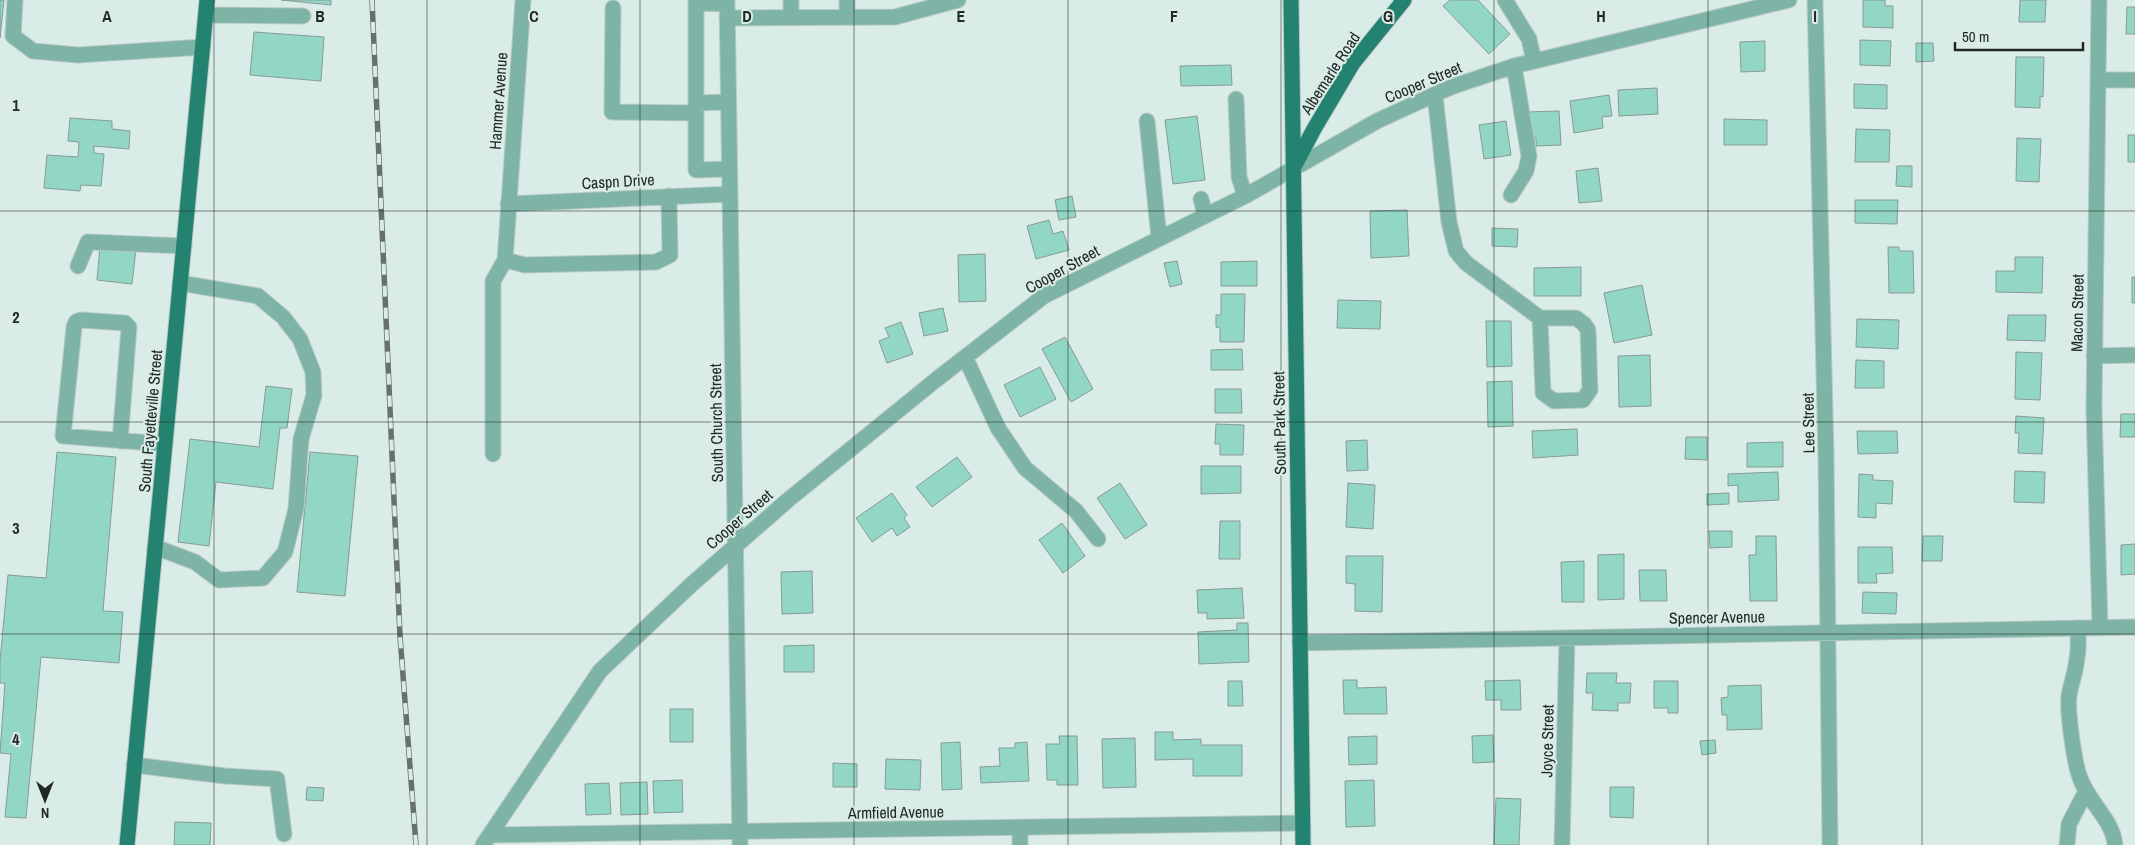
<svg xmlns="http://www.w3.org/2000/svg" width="2135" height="845" viewBox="0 0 2135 845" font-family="'Archivo Narrow',sans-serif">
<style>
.building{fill:#91d7c4;stroke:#899a95}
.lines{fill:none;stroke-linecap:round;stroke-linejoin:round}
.minor-casing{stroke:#b9c9c4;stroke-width:17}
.major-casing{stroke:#b9c9c4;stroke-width:17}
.minor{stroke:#7eb4a6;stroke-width:15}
.major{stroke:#238370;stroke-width:15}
.rail-casing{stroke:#66716e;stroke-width:5.5}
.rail{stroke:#daece7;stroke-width:4;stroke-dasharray:11;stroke-linecap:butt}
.grid{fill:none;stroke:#212826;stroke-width:1;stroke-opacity:0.55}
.labels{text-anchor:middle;stroke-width:4;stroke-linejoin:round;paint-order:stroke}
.street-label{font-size:16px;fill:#212826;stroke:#daece7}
.grid-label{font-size:16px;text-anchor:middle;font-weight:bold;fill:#212826;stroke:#daece7;stroke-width:4;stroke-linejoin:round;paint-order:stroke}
</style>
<rect width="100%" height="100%" fill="#daece7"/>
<path class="building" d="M0,0h4l-4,38z
M281,0h50v5z
M1450,0h28l32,34 -21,20 -46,-48z
M1863,0h22v6h8v22l-30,-1z
M2020,0h26l-1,22h-26z
M2127,7h8v27h-9z
M254,32l70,5 -3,44 -71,-6z
M1860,40l31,1 -1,25 -30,-1z
M1765,41v30l-24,1 -1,-30z
M1916,43h17l1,18 -18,1z
M2016,57h28l-1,40 -3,-1v12l-25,-1z
M1231,65l1,20 -51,1 -1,-20z
M1854,84l33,1v24l-33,-1z
M1657,88l1,26 -39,2 -1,-26z
M1609,95l3,21 -10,1 1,11 -29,5 -4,-32z
M1559,111l2,34 -25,1v-8h-8l-2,-26z
M1197,116l8,64 -32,4 -8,-64z
M70,118l42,3v8l18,2 -1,18 -35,-3v7l10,1 -3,32 -20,-1 -1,6 -36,-3 3,-33 31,2 1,-15 -11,-1z
M1724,119l43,1v25h-43z
M1506,121l5,34 -27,4 -5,-34z
M1856,129l34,1 -1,32h-34z
M2128,135h7v27h-7z
M2017,138l24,1 -2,43 -23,-1z
M1897,166h15v21l-16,-1z
M1598,168l4,33 -23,2 -3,-32z
M1072,196l4,21 -17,3 -4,-20z
M1855,200h43l-1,24 -42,-1z
M1407,210l2,46 -38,2 -1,-47z
M1049,220l4,14 10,-3 6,19 -33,9 -9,-33z
M1492,228l26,1 -1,18 -25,-1z
M100,246l36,3 -4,35 -35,-4z
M1888,247h11v4h14l1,42h-25z
M985,254l1,47 -27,1 -1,-47z
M2015,257h28l-1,36 -46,-1v-21h19z
M1177,261l5,23 -12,3 -6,-24z
M1257,261v25h-36v-24z
M1581,267v29h-47v-28z
M2132,277h3v26h-3z
M1642,285l10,50 -38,8 -10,-50z
M1221,294h24l-1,48h-24v-14l-4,-1v-12h5z
M1338,300l43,1 -1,28 -43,-1z
M943,308l5,23 -24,5 -5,-23z
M2008,315h38l-1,26 -38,-1z
M1857,319l42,1 -1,29 -42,-2z
M1486,321h25l1,45 -25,1z
M901,322l12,32 -26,9 -8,-22 10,-4 -4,-9z
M1065,337l28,52 -22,13 -29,-53z
M1242,349l1,21h-32v-20z
M2016,352l26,1 -2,47 -25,-1z
M1650,355l1,51 -32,1 -1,-51z
M1856,360l28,1v27h-29z
M1040,367l16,32 -36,18 -16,-32z
M1512,381l1,45 -25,1 -1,-45z
M266,386l26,3 -5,39h-7l-7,61 -57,-7 -7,64 -31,-4 12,-103 69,8z
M1215,389h26l1,24h-27z
M2121,414h14v23h-15z
M2016,416l28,2 -2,36 -24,-1 1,-20h-4z
M1216,424l28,1 -1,30h-23v-11h-5z
M1577,429l1,26 -45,3 -1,-27z
M1857,431h40l1,22 -40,1z
M1686,437h21v23l-22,-1z
M1367,440l1,30 -21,1 -1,-30z
M1783,442v25h-36v-24z
M57,452l59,5 -13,154 20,1 -4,51 -78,-6 -15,161 -21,-1 6,-63 -11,-1 5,-70h-5v-22l8,-86 38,3z
M310,452l48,4 -13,140 -48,-4z
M957,457l15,20 -40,30 -16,-20z
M1201,466h40v27l-40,1z
M2015,471l30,1 -1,31 -30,-1z
M1778,472l1,28 -41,2v-17l-10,1v-12z
M1859,474l14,1v5l20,1 -1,23 -16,-1v15l-18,-1z
M1120,483l27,42 -22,14 -28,-41z
M1348,483l27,2 -2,44 -27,-2z
M892,493l15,22 -3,3 6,9 -13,9 -5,-8 -20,14 -16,-24z
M1729,493v11l-22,1v-11z
M1220,521h20v38h-21z
M1062,523l23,33 -22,17 -24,-33z
M1709,531h23v16l-22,1z
M1756,536h20l1,65h-27l-1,-46h7z
M1923,536h20l-1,25h-20z
M2135,544v30l-14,1v-30z
M1858,547h34l1,26 -17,1 1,9h-19z
M1624,554v45l-26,1v-45z
M1346,556h37l-1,56 -27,-1v-27l-9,-1z
M1584,561v41h-22l-1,-40z
M1639,570h27l1,31h-27z
M812,571l1,42 -31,1 -1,-42z
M1242,588l2,30 -37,1v-6h-9l-1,-23z
M1863,592l34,1 -1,21 -34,-1z
M1237,623h11l1,39 -50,2 -1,-32 39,-2z
M814,645v27h-30v-26z
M1587,673h30l-1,10h15l-1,20h-12v8l-26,-1 1,-17h-7z
M1343,680h14v8l29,-1 1,27h-43z
M1520,680l1,30h-20v-10h-15l-1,-19z
M1228,681h14l1,25h-15z
M1654,681h24v32h-10v-5h-14z
M1761,685l1,44 -35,1v-15h-5l-1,-17 7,-1v-11z
M670,709h23v33h-23z
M1155,732h18v8l28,-1v6h41v31h-49v-17l-38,1z
M1493,735l1,27 -21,1 -1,-27z
M1059,736h18l1,49h-21v-5h-10l-1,-36h14z
M1377,736v28l-28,1 -1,-28z
M1135,738l1,49 -33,1 -1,-49z
M1715,740l1,13 -14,2 -2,-14z
M960,742l2,47 -20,1 -1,-47z
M1027,742l2,39 -48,2 -1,-16 20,-1 -1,-18h16v-5z
M886,759l35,1 -1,30 -35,-1z
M833,763l24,1v23h-24z
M682,780l1,32 -29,1 -1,-32z
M1374,780l1,46 -29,1 -1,-46z
M647,782l1,32 -27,1 -1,-32z
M609,783l2,31 -25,1 -1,-31z
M307,787l17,1 -1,13 -17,-1z
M1610,787h24l-1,31 -23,-1z
M1496,798l25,1 -2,46h-25z
M175,822l36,1 -1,22h-36z"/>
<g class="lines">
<g class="minor-casing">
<path id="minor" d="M15,0l-2,36 20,15 45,4 125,-8
M727,0l13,845
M791,0v18
M847,0v17
M1505,0l24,39 5,22
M1815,0l11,455 4,390
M2099,0l-5,409 6,218
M727,4l-31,-1v167l33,-1
M613,8l-1,104 84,1
M206,15l97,1
M727,18l168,-1 63,-17
M2098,80h37
M1435,95l14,127 7,29 10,12 74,55h36l8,6 4,6 2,60 -7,10 -29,1 -11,-8 -3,-75
M1236,99l3,78 6,19
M696,103l32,-1
M1147,121l12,117
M1511,195l15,-24 3,-15 -15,-90
M1201,199l4,16
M508,204l222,-10
M505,260l20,5 131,-3 14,-7 -1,-59
M78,266l10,-24 96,4
M2094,356l41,-1
M965,357l33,71 27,40 51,43 22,28
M120,441l9,-114 -4,-4 -44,-3 -5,2 -2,5 -11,109 102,8
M493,454v-173l12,-21 18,-260
M155,547l40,15 24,18 44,-2 22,-26 11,-43 5,-70 13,-44 -1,-23 -13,-33 -17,-22 -25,-21 -78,-13
M2078,628c0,10 1,20 -1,30 -1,13 -6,25 -8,38 -2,15 5,64 10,79 8,27 34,44 36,70
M1300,643l835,-16
M134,765l91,11 52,3 7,55
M1020,827v18
M490,835l812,-12
M483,845l117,-174 92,-87 96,-84 149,-121 107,-83 203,-101 130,-74 74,-34 63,-21 275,-66
M1562,845l5,-207
M2067,845l2,-21 16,-31"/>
</g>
<g class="major-casing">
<path id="major" d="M1291,0l12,845
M1294,167l20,-38 39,-66 51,-63
M127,845l80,-845"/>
</g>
<use href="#minor" class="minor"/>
<use href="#major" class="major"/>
<g class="rail-casing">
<path id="rail" d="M372,0l28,636 16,209"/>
</g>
<use href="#rail" class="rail"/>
</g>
<path class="grid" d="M214,0v845M427,0v845M640,0v845M854,0v845M1068,0v845M1281,0v845M1494,0v845M1708,0v845M1922,0v845M0,211h2135M0,422h2135M0,634h2135"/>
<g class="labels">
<g class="street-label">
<text transform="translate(1330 73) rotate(-57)" y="6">Albemarle Road</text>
<text transform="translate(1423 82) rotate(-23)" y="6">Cooper Street</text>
<text transform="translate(498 101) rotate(-86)" y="6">Hammer Avenue</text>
<text transform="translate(618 181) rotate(-3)" y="6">Caspn Drive</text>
<text transform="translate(1062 269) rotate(-29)" y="6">Cooper Street</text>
<text transform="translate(2077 313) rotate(-89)" y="6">Macon Street</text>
<text transform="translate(150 421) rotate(-85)" y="6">South Fayetteville Street</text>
<text transform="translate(716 423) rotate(-91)" y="6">South Church Street</text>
<text transform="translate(1279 423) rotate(-91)" y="6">South Park Street</text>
<text transform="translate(1808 423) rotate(-91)" y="6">Lee Street</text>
<text transform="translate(739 519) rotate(-41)" y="6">Cooper Street</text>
<text transform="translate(1717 617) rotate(-1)" y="6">Spencer Avenue</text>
<text transform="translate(1547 741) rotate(-89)" y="6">Joyce Street</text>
<text transform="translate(896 812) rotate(-1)" y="6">Armfield Avenue</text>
</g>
</g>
<g class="grid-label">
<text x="107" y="22">A</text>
<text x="320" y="22">B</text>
<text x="534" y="22">C</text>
<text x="747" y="22">D</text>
<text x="961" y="22">E</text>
<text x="1174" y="22">F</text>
<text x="1388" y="22">G</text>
<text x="1601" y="22">H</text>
<text x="1815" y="22">I</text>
<text x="16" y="111">1</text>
<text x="16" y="323">2</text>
<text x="16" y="534">3</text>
<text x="16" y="745">4</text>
</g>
<g transform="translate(45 800) rotate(180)" stroke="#daece7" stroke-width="4" paint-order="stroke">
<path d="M0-4L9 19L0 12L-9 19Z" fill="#212826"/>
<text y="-8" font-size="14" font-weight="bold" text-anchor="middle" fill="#212826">N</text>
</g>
<path d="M1955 42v8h128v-8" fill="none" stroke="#212826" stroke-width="2.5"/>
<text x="1962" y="42" font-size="15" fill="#212826" stroke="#daece7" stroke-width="4" paint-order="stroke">50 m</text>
</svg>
